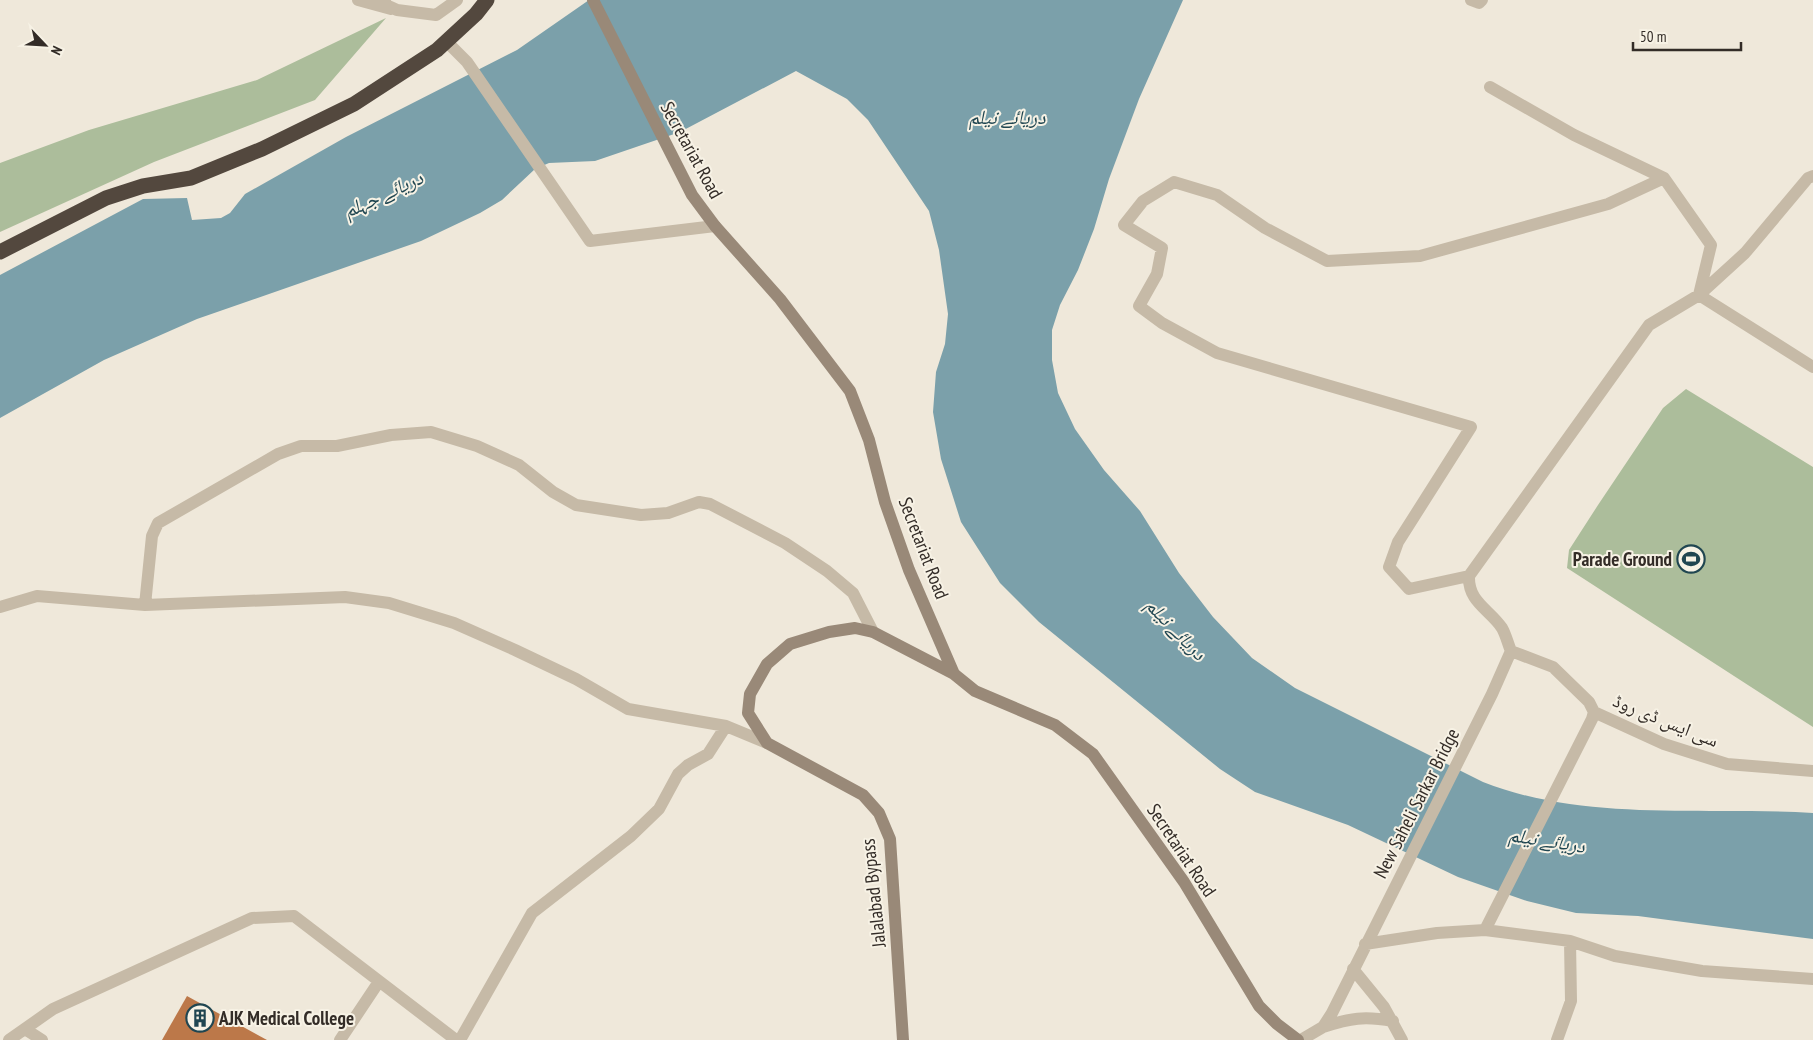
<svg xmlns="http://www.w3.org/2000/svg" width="1813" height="1040" viewBox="0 0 1813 1040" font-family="'PT Sans Narrow','Noto Naskh Arabic',sans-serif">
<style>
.green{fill:#acbd9b}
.water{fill:#7ba0aa}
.building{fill:#bc784a;filter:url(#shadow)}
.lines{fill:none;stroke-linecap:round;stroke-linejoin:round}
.street{stroke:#c6baa7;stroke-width:12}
.secondary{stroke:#998978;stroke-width:12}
.highway{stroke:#53483e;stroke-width:15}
.labels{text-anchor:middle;stroke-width:4;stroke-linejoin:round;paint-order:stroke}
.street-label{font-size:19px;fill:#332c27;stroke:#f7f2e5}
.poi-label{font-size:19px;font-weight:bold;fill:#332c27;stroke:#f7f2e5;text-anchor:end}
.water-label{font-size:20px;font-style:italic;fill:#204651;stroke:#f7f2e5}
</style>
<defs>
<filter id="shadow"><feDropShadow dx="3" dy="5.5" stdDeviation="0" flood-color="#0004"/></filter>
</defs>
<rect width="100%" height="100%" fill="#efe8da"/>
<path class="green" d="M386,18l-71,82 -161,62 -154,70v-69l89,-33 168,-50z
M1686,389l127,78v260l-246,-159 2,-18 29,-45 65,-97z"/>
<path class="water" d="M589,0h594l-44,99 -30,80 -15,50 -16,41 -18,35 -8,25v30l6,33 17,36 29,41 36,41 39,62 34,44 39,41 43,30 188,94c105,41 220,24 330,31v126l-175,-23 -62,-3 -49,-12 -69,-24 -110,-52 -93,-33 -35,-23 -181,-147 -39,-39 -39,-61 -20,-63 -8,-47 3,-40 9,-28 3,-30 -9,-64 -10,-39 -61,-91 -21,-21 -51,-28 -116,61 -85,29 -46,2 -14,6 -33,31 -22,13 -59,28 -224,78 -93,41 -104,58v-143l143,-76 44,-1 5,22 29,-2 9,-5 15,-19 101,-57 171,-87z"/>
<path class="building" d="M187,996l80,44h-105z"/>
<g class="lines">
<path class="street" d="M358,0l33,9
M385,0l-1,4 13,6 39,5 21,-15
M1471,0l8,3 3,-3
M446,41l21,21 123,179 125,-15
M1490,87l84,48 90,43 47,67 -12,50
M1699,295l46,-42 63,-75 5,-2
M1469,576l-60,13 -20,-22 9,-25 73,-115 -254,-74 -55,-30 -23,-17 18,-32 5,-26 -38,-23 19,-24 31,-19 43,13 48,33 62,33 93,-5 188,-52 56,-26
M145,605l7,-69 6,-13 120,-69 23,-8h36l54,-11 40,-3 46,14 42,19 34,27 23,13 65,10 27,-2 31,-11 11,2 75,39 42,28 26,22 20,39
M0,607l37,-11 108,9 200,-8 44,6 65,20 61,27 61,29 52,30 98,17 41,17
M1594,712l70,32 63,20 86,7
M1485,930l85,11 45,15 87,15 111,8
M1365,944l72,-11 48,-3 107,-211 2,-7 -5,-10 -36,-35 -42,-16c-3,-7 -5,-16 -9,-23 -13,-19 -34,-26 -33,-52l180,-251 50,-30 114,72
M1353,969l31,38 18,33
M1323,1027c28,-9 41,-11 70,-6
M25,1029l17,11
M9,1040l44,-31 199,-91 42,-2 162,124
M340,1040l38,-57
M460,1040l72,-127 99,-77 28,-27 19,-35 10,-9 20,-11 18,-28
M1301,1040l22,-13 9,-14 160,-319 19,-43
M1557,1040l14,-39 -1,-60"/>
<path class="secondary" d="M593,0l99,195 23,31 65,73 70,92 19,49 16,62 24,68 45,104 21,17 80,34 38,29 91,128 75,124 18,18 21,16
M903,1040l-13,-201 -11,-26 -16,-18 -96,-52 -19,-30 2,-19 17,-30 23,-20 39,-12 26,-4 18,4 81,42"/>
<path class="highway" d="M0,252l106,-54 37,-12 48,-8 71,-29 92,-45 83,-54 39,-36 11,-14"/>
</g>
<defs>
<g id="stadium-ring" transform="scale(1.4375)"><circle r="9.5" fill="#f7f2e5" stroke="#204651" stroke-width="1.5"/><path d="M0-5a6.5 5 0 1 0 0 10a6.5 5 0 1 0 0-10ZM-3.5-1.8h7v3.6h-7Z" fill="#204651"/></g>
<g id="building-ring" transform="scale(1.4375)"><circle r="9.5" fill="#f7f2e5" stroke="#204651" stroke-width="1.5"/><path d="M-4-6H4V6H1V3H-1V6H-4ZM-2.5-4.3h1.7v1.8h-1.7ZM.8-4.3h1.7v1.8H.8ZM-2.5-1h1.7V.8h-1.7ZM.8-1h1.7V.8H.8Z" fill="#204651"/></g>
</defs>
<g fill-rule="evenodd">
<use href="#stadium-ring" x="1691" y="559"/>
<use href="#building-ring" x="200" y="1018"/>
</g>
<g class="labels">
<g class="street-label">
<text transform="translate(692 150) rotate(61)" y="7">Secretariat Road</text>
<text transform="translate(924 548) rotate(69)" y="7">Secretariat Road</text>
<text transform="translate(1666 720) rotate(22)" y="7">سی ایس ڈی روڈ</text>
<text transform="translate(1416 803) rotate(-63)" y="7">New Saheli Sarkar Bridge</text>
<text transform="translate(1182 850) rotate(56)" y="7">Secretariat Road</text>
<text transform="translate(873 893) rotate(-96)" y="7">Jalalabad Bypass</text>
</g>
<g class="poi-label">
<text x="1672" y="566">Parade Ground</text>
<text x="219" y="1025" text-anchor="start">AJK Medical College</text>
</g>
<g class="water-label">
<text x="1007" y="124">دریائے نیلم</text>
<text transform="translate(383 194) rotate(-25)" y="7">دریائے جہلم</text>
<text transform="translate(1176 629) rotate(46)" y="7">دریائے نیلم</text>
<text transform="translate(1547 840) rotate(9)" y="7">دریائے نیلم</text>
</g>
</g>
<g transform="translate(45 45) rotate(115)" stroke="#f7f2e5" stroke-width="4" paint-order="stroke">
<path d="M0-4L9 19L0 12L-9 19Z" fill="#332c27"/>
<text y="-8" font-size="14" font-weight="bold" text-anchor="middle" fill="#332c27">N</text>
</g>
<path d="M1633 42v8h108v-8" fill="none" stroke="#332c27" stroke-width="2.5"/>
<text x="1640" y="42" font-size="15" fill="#332c27" stroke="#f7f2e5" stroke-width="4" paint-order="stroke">50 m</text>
</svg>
